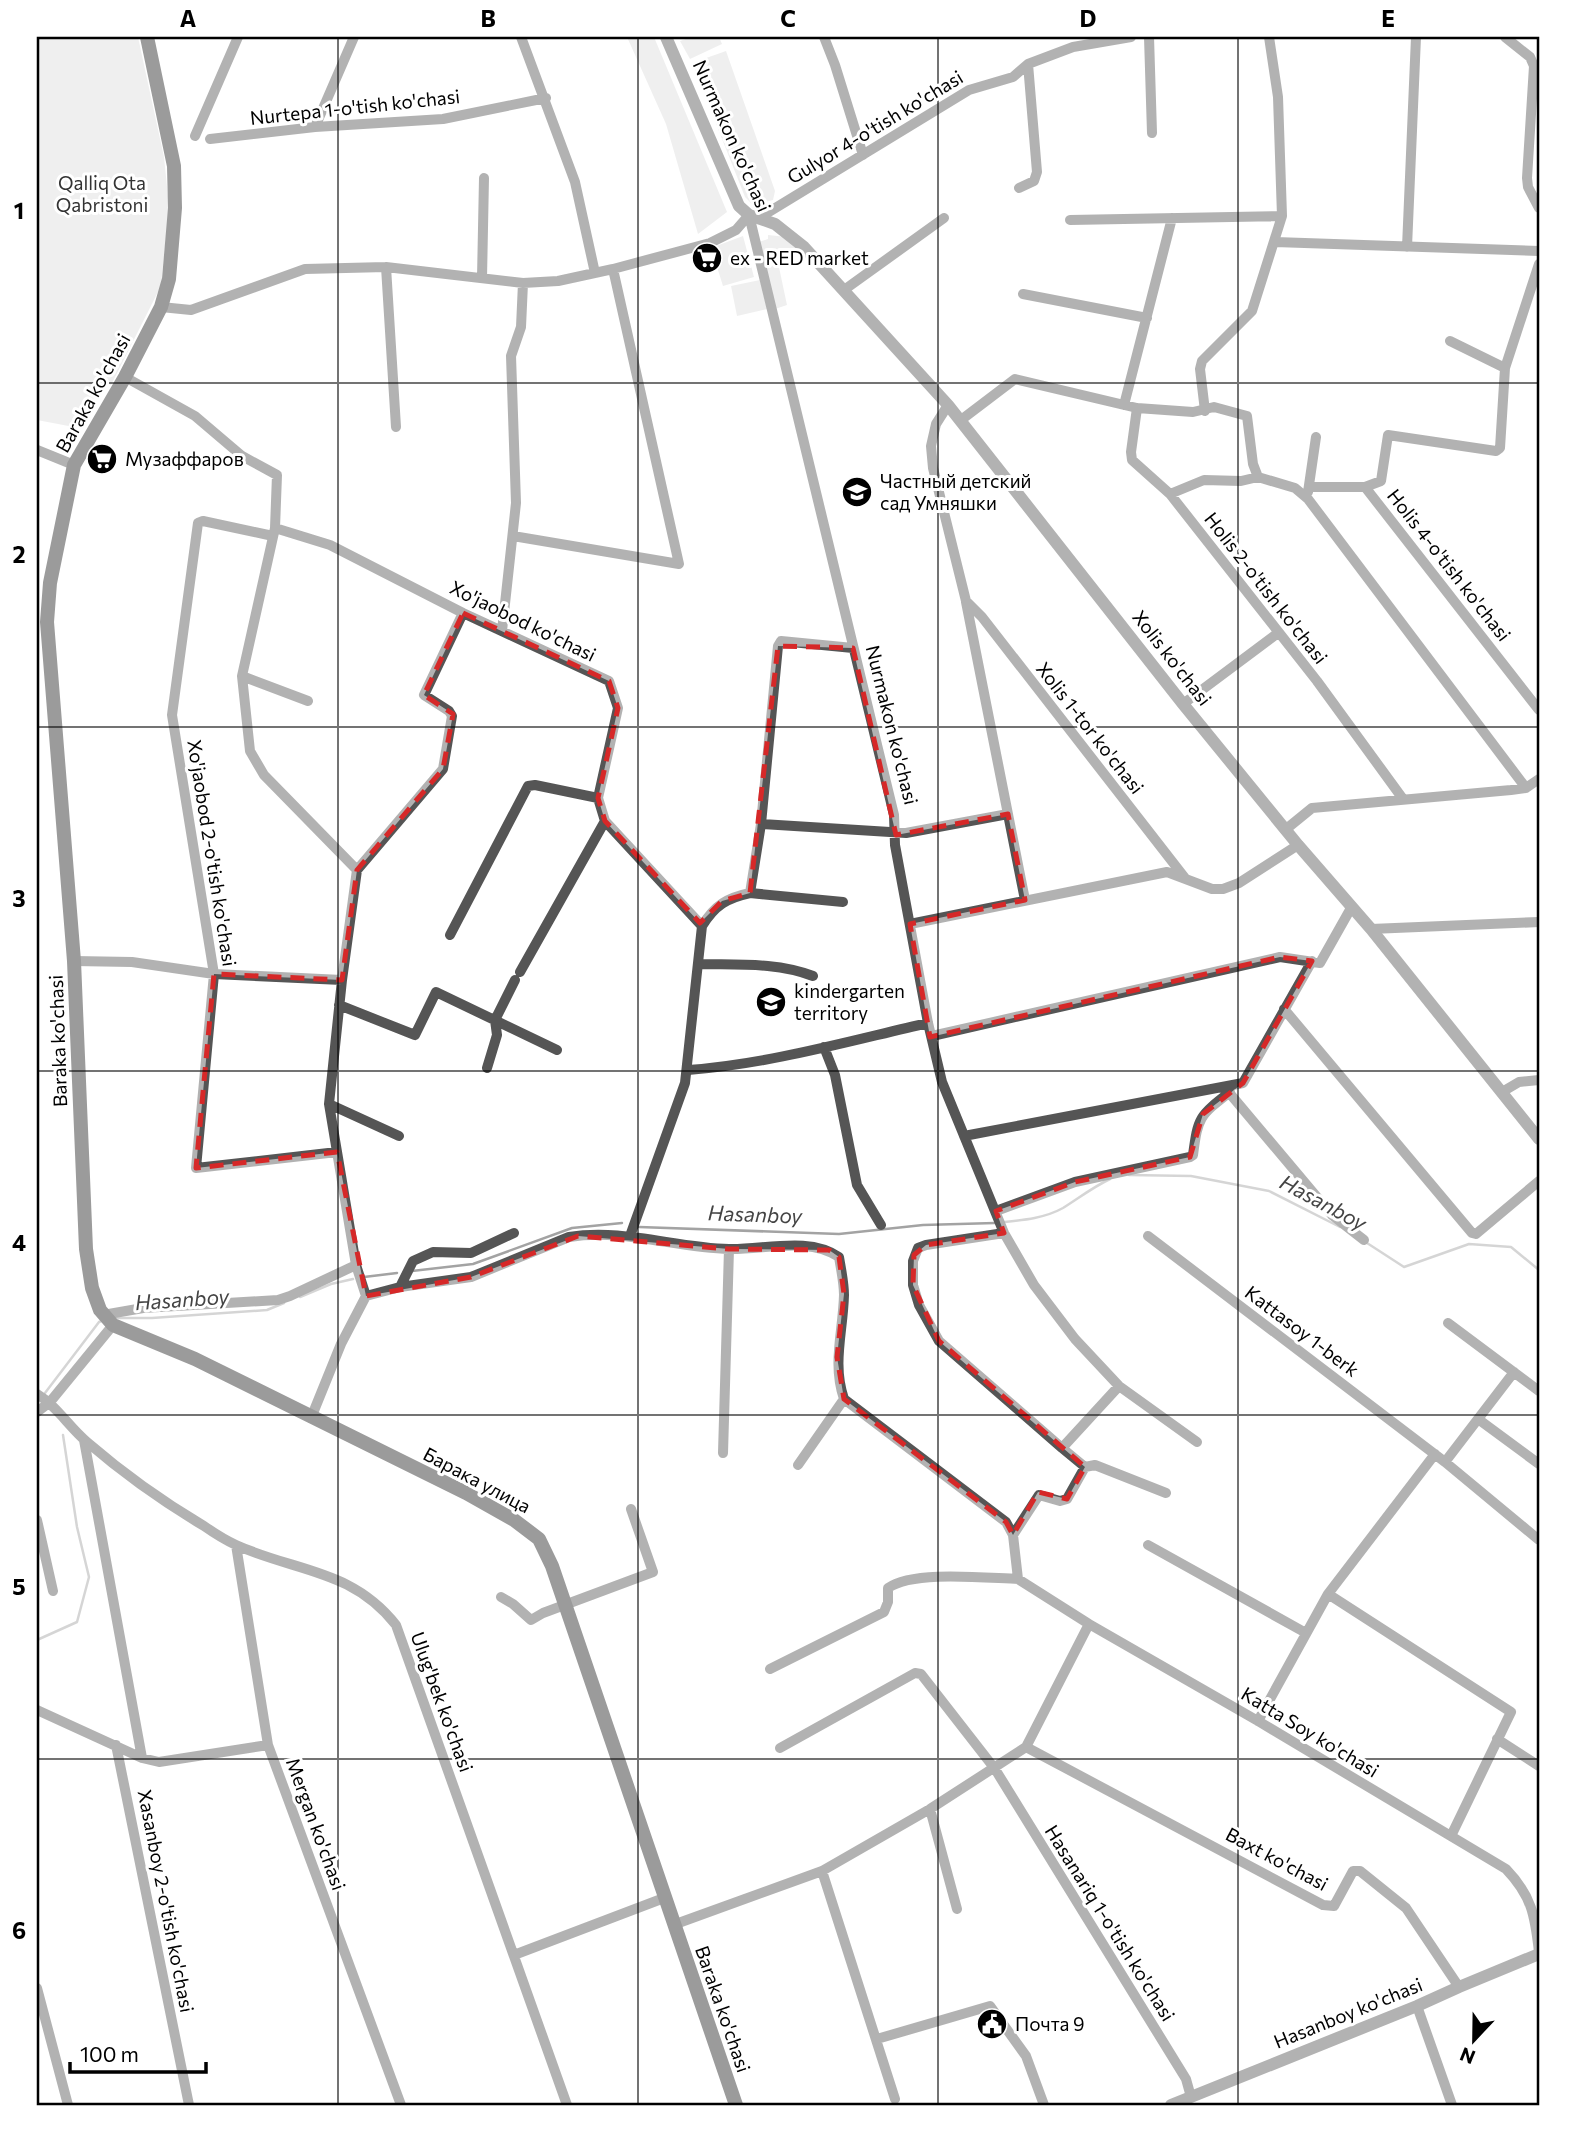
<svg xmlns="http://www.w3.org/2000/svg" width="1576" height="2142" viewBox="0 0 1576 2142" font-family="Commissioner,sans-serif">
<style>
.green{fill:#dcdcdc}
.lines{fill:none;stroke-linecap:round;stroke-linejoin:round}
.stream{stroke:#a3a3a3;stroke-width:2.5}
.minor{stroke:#555;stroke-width:10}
.tertiary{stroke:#555;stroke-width:12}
.secondary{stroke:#222;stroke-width:14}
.marked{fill:none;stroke:#d62828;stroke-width:5;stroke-dasharray:14 9;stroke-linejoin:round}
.grid{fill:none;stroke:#000;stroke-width:2;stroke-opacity:0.55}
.labels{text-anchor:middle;stroke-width:6;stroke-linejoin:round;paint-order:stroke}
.street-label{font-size:19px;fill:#000;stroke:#fff}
.park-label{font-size:19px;fill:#333;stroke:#fff}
.poi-label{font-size:19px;fill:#000;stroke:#fff;text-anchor:start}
.water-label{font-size:21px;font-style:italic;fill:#444;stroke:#fff}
.neatline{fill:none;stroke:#000;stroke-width:2.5}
.grid-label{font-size:23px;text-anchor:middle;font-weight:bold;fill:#000}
</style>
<rect width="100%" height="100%" fill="#fff"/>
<path class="green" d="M37,37h101l26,120 5,49 -8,80 -50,99 -9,-4 -23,47 -42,-8z
M627,37h27l73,175 -29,22 -32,-110z
M692,37h27l3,7 -32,15 -10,-18z
M726,51l49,140 -2,9 -20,5 -8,-8 -53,-134z
M768,235l19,2 12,11 -23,5 11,52 -12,4 -16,-67 9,-3z
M743,236l11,41 -31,9 -12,-38z
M760,280l7,29 -30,7 -6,-30z"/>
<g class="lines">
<path class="stream" d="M1129,1175l62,1 78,15 71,36
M1004,1222c20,-2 41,-4 59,-14 16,-10 30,-21 47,-29
M639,1227l200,7 84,-9 72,-2
M1367,1243l37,24 65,-23 42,3 28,23
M412,1271l61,-7 99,-36 50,-5
M364,1277l33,-4
M300,1297l31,-13 22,-5
M114,1318h38l115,-8 17,-7
M45,1393l54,-71 5,-2
M37,1640l40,-18 12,-45 -12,-50 -14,-92"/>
<path class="minor" d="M521,37l54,145 20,91
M824,37l11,28 28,90
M1149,37l3,96
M1505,37l25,20 4,9 -7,112 1,9 11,21
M315,127l39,-90
M195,136l43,-99
M210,139l105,-12 128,-8 103,-21
M1019,188l15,-7 3,-9 -9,-108
M749,215l145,600 1,30 33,178 14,59 62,151 30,52 41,54 44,47 78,56
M759,218l210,-128 44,-13 15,-13 45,-17 58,-10
M1070,220l212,-4
M1275,242l264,9
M1407,247l9,-210
M386,267l10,160
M482,278l2,-100
M844,290l100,-72
M1023,294l124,24
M161,307l30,3 114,-41 81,-2 137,16 35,-2 55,-12 97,-26 26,-13 13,-15
M1450,341l55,27
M125,377l70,39 47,40 35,19 -2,53 -33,148 8,75 14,24 93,95
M948,405l-12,19 -5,22 2,22 33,133 16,16 203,261
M1124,405l48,-187
M1137,408l-6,44 1,8 38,34 147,187 86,118
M1205,411l-5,-42 2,-8 50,-50 30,-95 -4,-119 -9,-60
M961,420l54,-41 122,29 56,4 21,-5 33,9 6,48 5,13
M37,450l37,15
M1309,487h56l174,223
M1365,487l16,-6 7,-46 108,16 4,-3 5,-80 34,-104
M1308,492l8,-55
M1170,494l34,-14 37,1 17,-4 37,11 13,11 218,289
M275,528l55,17 133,68 146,68 9,27 -20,90 7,23 97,105
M273,536l-70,-15 -5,2 -26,192 42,259 -18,194 141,-16
M513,536l166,28 -66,-295
M966,602l59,298
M502,631l14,-128 -5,-147 10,-29 2,-44
M242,676l66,25
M1183,704l95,-71
M761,824l145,9 102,-19
M1285,830l27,-22 199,-18 15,-2 13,-9
M750,893l93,9
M910,924l257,-52 45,17h11l16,-6 59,-38
M1371,929l168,-7
M450,935l78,-149 7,-1 63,13
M74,961l58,1 82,12 128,6
M699,964c38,1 78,-2 114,12
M520,972l85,-151
M339,1005l76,30 21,-43 121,58
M1284,1009l188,224 4,1 63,-53
M932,1036l348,-79 40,6 31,-55
M824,1047l11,28 22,110 24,40
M487,1068l10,-33 -2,-15 20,-40
M688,1070c81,-6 161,-29 240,-47
M1226,1089l106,126 32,25
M1502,1092l17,-10 20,-2
M329,1104l70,32
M964,1136l279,-53 69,-122
M996,1211l79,-29 115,-25 3,-2c5,-38 6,-39 37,-63
M1004,1233l-78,12 -8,3 -5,13v24l6,20 20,36 123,107
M630,1236l55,-153 17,-157c13,-21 25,-28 48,-33l11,-69 17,-178 3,-5 72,7
M1148,1236l297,226 94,78
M400,1287l13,-26 20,-9 38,1 43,-20
M366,1296l-10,-31 -27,-161 13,-124 15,-110 86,-101 9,-53 -3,-5 -25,-16 39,-82
M103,1315l40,-7 135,-8 12,-4 66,-31
M1448,1323l91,68
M37,1394c20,12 32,33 50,48 37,32 75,59 117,84 10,7 21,14 32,19 60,27 116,24 160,80l171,480
M37,1412l13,-10 63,-77
M311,1418l30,-74 25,-48 34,-9 71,-10 98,-40c53,-9 107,11 160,12 35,1 80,-13 110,8 2,12 5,26 5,38 -1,37 -12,69 0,104l162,123 7,13 5,44
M1478,1419l61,45
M84,1440l58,318
M723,1453l6,-204
M1445,1462l69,-90
M798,1465l46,-66
M1085,1467l10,-2 71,28
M37,1520l16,71
M1013,1535l26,-40 21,6 7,-2 18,-32 -23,-19 57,-62
M236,1545l32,200 133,360
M1148,1545l158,88
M1018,1579l71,45 169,97 248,148c26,27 29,47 33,83
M1328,1594l183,118 -60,124
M501,1597l12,7 18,16 12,-7 110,-41 -22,-63
M770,1669l114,-57 4,-10v-14c25,-18 98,-10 130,-9
M37,1710l105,48 17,4 109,-17
M1258,1721l70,-127 107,-140
M1497,1739l42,27
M116,1745l73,360
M1026,1747l297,158 11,1 19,-35h7l46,37 53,79
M780,1748l135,-75 6,1 74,95 191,310 5,18
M930,1809l27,100
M822,1871l73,228
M673,1925l149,-54 108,-62 96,-62 63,-123
M514,1955l150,-57
M37,1988l31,117
M1417,2006l35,99
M877,2039l113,-33 36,50 18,49"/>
<path class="tertiary" d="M666,37l73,169 10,9 26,9 29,23 144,158 235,299 115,141 73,84 168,210
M1171,2105l246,-99 42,-19 80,-33"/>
<path class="secondary" d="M147,37l27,129 1,42 -6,71 -8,28 -36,70 -51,88 -24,118 -3,39 27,339 12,288 6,39 8,22 13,15 82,34 271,134 48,27 25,19 13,27 184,539"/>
</g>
<path d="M0 0H1576V2142H0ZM463,613l146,68 9,27 -20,90 7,23 95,102 22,-22 28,-8 28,-247 75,2 43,187 112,-21 9,46 8,40 -115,24 20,113 350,-80 32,4 -69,122 -40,31 -13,43 -115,25 -79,29 8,22 -78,12 -12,10 -1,30 26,56 146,126 -18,32 -29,-7 -25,43 -7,-13 -162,-123 -7,-42 7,-63 -5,-37 -10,-7 -100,-1 -151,-13 -107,41 -105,19 -29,-144 -141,16 18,-194 128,6 15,-110 86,-101 10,-55 -29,-19z" fill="#fff" fill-opacity=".55" fill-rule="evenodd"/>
<path class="marked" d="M463,613l146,68 9,27 -20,90 7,23 95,102 22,-22 28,-8 28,-247 75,2 43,187 112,-21 9,46 8,40 -115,24 20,113 350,-80 32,4 -69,122 -40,31 -13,43 -115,25 -79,29 8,22 -78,12 -12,10 -1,30 26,56 146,126 -18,32 -29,-7 -25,43 -7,-13 -162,-123 -7,-42 7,-63 -5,-37 -10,-7 -100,-1 -151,-13 -107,41 -105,19 -29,-144 -141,16 18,-194 128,6 15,-110 86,-101 10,-55 -29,-19z"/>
<path class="grid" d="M338,37v2068M638,37v2068M938,37v2068M1238,37v2068M37,383h1502M37,727h1502M37,1071h1502M37,1415h1502M37,1759h1502"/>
<defs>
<g id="supermarket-disc" transform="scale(1.575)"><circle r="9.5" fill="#000" stroke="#fff"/><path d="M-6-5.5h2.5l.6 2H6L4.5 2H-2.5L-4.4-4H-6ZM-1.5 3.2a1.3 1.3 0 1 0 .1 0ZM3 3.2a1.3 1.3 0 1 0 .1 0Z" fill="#fff"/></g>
<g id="school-disc" transform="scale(1.575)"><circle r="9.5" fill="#000" stroke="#fff"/><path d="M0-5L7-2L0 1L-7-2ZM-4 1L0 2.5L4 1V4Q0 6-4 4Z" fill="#fff"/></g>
<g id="civic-disc" transform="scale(1.575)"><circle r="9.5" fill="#000" stroke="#fff"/><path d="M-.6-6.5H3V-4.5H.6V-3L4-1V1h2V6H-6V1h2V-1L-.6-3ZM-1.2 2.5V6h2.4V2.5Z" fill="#fff"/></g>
</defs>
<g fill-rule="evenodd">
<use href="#supermarket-disc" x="707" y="258"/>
<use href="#supermarket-disc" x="102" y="459"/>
<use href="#school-disc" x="857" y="492"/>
<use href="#school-disc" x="771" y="1002"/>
<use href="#civic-disc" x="992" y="2024"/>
</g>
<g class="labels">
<g class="street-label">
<text transform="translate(355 107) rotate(-6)" y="7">Nurtepa 1-o'tish ko'chasi</text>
<text transform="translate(875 127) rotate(-31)" y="7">Gulyor 4-o'tish ko'chasi</text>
<text transform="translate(732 136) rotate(66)" y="7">Nurmakon ko'chasi</text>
<text transform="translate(93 393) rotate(-61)" y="7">Baraka ko'chasi</text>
<text transform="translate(1449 565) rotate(52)" y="7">Holis 4-o'tish ko'chasi</text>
<text transform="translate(1266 588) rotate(52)" y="7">Holis 2-o'tish ko'chasi</text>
<text transform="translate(523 621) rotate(26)" y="7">Xo'jaobod ko'chasi</text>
<text transform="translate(1172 658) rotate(52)" y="7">Xolis ko'chasi</text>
<text transform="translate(892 725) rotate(76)" y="7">Nurmakon ko'chasi</text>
<text transform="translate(1090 728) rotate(52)" y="7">Xolis 1-tor ko'chasi</text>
<text transform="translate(212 853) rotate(81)" y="7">Xo'jaobod 2-o'tish ko'chasi</text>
<text transform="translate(58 1041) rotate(-92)" y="7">Baraka ko'chasi</text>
<text transform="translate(1302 1331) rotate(37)" y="7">Kattasoy 1-berk</text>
<text transform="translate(477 1480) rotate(28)" y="7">Барака улица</text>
<text transform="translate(442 1702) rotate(70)" y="7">Ulug'bek ko'chasi</text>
<text transform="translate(1310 1732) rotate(31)" y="7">Katta Soy ko'chasi</text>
<text transform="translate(316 1824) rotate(70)" y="7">Mergan ko'chasi</text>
<text transform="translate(1277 1859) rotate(28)" y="7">Baxt ko'chasi</text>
<text transform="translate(166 1901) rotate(79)" y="7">Xasanboy 2-o'tish ko'chasi</text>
<text transform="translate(1110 1923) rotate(58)" y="7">Hasanariq 1-o'tish ko'chasi</text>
<text transform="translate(723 2009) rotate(71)" y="7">Baraka ko'chasi</text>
<text transform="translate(1348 2013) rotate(-22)" y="7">Hasanboy ko'chasi</text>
</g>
<g class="park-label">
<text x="102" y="190">Qalliq Ota<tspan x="102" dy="22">Qabristoni</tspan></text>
</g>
<g class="poi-label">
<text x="730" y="265">ex - RED market</text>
<text x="125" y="466">Музаффаров</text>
<text x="880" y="488">Частный детский<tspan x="880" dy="22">сад Умняшки</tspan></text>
<text x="794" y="998">kindergarten<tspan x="794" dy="22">territory</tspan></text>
<text x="1015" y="2031">Почта 9</text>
</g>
<g class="water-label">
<text transform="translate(1323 1203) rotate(28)" y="7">Hasanboy</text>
<text transform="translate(755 1215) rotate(2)" y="7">Hasanboy</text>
<text transform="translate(182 1300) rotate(-4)" y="7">Hasanboy</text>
</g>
</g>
<rect width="1576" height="2142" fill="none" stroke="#ffffff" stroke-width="77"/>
<g transform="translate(1474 2040) rotate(202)" stroke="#ffffff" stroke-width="5" paint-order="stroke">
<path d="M0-5L12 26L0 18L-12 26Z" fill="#000000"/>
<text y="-10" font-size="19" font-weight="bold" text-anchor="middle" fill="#000000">N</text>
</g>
<path d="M70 2062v10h136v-10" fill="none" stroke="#000000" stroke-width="3.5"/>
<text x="80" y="2062" font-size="21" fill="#000000" stroke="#ffffff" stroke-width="5" paint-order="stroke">100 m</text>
<rect x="38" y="38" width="1500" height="2066" class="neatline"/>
<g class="grid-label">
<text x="188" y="27">A</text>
<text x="488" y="27">B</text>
<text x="788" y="27">C</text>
<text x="1088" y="27">D</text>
<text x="1388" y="27">E</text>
<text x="19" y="219">1</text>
<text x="19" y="563">2</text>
<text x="19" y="907">3</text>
<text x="19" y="1251">4</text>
<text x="19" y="1595">5</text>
<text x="19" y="1939">6</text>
</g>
</svg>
